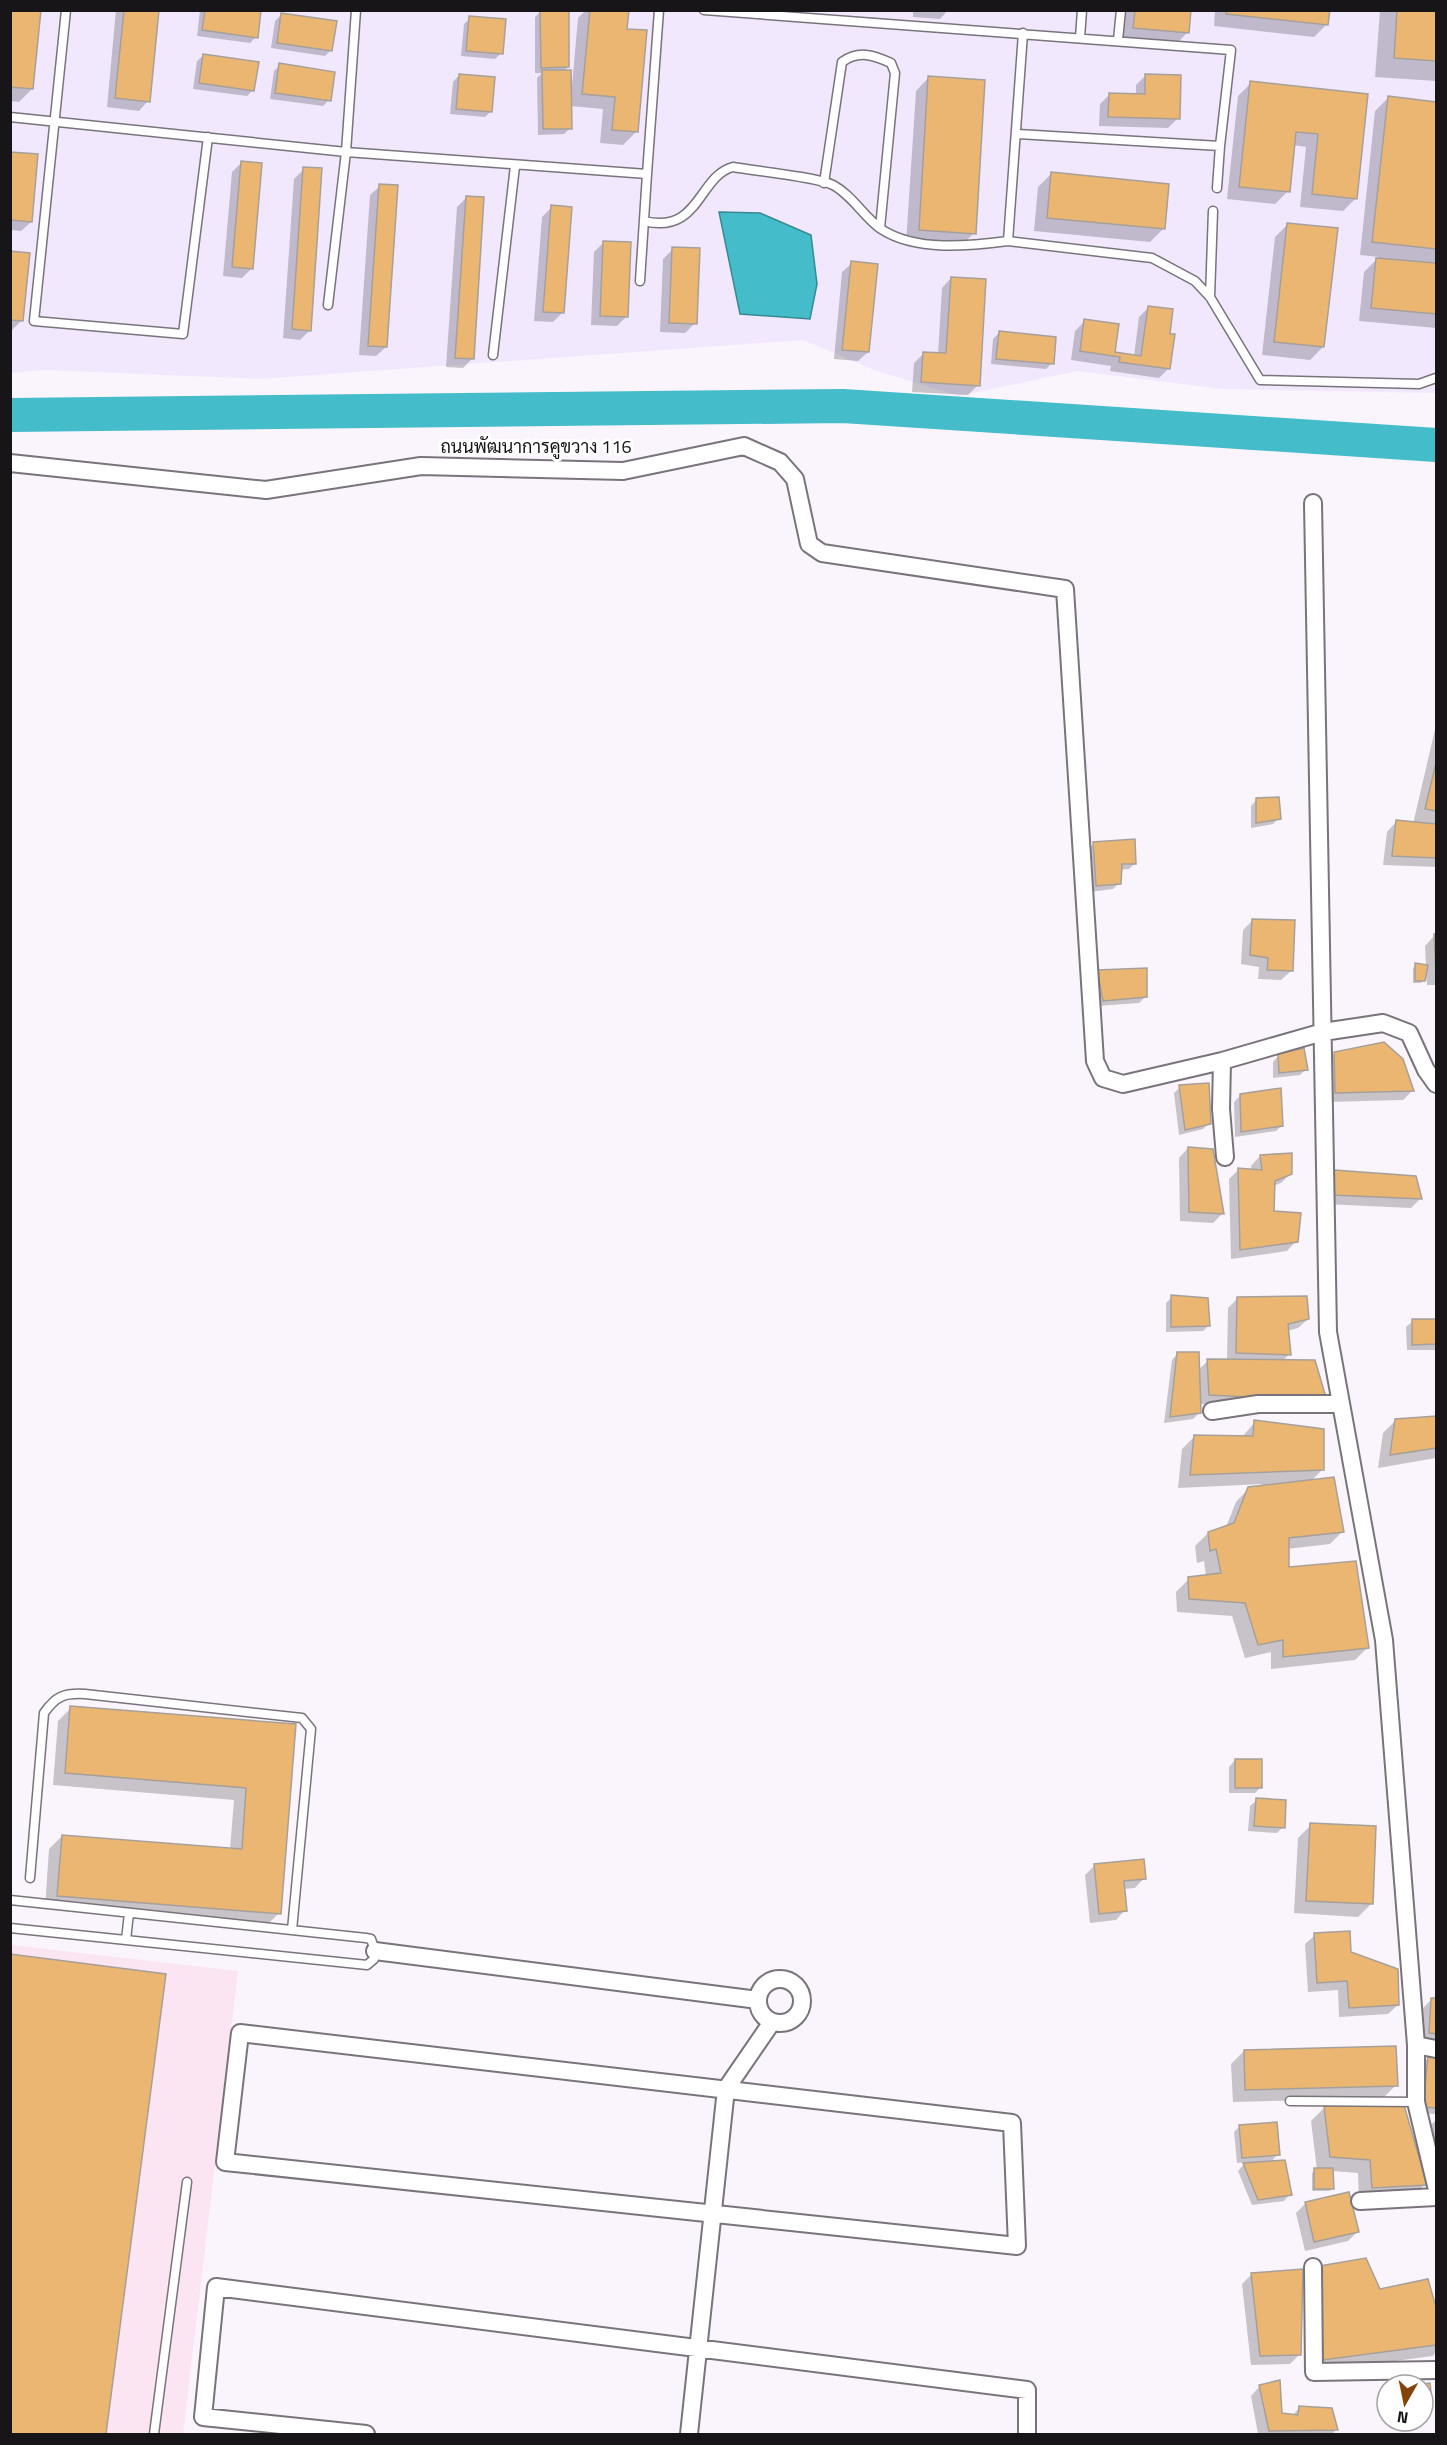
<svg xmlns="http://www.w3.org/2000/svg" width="1447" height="2445" viewBox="0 0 1447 2445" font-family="'Titillium Web',Sarabun,sans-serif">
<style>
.commercial{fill:#fce5f3}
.medical{fill:#f1e8fe}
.water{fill:#44bcc9;stroke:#378a94;stroke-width:1.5}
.shadow{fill:#0003}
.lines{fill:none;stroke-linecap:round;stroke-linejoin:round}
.river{stroke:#44bcc9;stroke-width:34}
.building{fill:#ebb671;stroke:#a7a099;stroke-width:1.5}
.lane-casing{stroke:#79737b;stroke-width:11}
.street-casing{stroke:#79737b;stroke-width:20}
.lane{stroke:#fff;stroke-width:8}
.street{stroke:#fff;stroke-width:16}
.labels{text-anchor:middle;stroke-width:6;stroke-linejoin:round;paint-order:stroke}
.street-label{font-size:18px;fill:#181518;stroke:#fff}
</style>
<rect width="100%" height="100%" fill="#faf4fc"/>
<path class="commercial" d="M11,1945l227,26 -55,463h-172z"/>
<path class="medical" d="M11,11h1425v382l-214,-4 -145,-18 -118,25 -82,-25 -74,-31 -543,39 -215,-9 -34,3z"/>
<path class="water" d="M719,212l41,1 51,22 6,49 -7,35 -70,-5z"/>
<path class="shadow" d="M10,10l22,79 -13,13 -9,-1z
M116,10h42l-10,91 -9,10 -32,-4z
M200,10h60l-4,27 -6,6 -53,-7z
M586,10h41l-2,20 11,102 -13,13 -23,-2 3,-34 -33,-3v22l-6,6 -26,1 -1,-57 5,-5h-7v-56l6,-6 27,56 -5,5 9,13 6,-67z
M913,10h35l-8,9 -27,-2z
M1123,10h66l-1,22 -13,13 -54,-5z
M1215,10h113l-1,14 -13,13 -100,-11z
M1380,10h56v71l-61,-4z
M281,15l50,35 -6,6 -54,-8 4,-27z
M470,18l31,35 -6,6 -34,-3 3,-32z
M204,55l49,35 -6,6 -54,-7 4,-28z
M280,65l49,35 -6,6 -53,-7 4,-28z
M459,75l32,36 -6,6 -35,-3 3,-32z
M1146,75l32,43 -10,10 -69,-2 1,-22 10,-10 26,1v-10z
M929,77l45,156 -13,13 -55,-3 10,-152z
M1251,83l116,12 -11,103 -13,13 -43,-4 6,-60 -13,-2 -5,46 -13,13 -48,-5 11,-103z
M1388,98l48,5v157l-4,4h4v64l-77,-7 5,-49 15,-15 -19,-2 15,-144z
M10,153l21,69 -10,9 -11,-1z
M241,163l11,105 -10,10 -19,-2 9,-104z
M304,169l6,161 -10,10 -17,-2 11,-159z
M1051,174l112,55 -13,13 -116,-11 4,-44z
M380,186l6,161 -10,9 -17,-1 11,-160z
M466,198l6,161 -9,9 -17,-1 11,-160z
M552,207l10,106 -9,9 -19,-1 8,-104z
M1288,224l35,123 -13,13 -48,-5 13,-118z
M604,242l22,75 -9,9 -26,-1 3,-73z
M673,249l22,74 -10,10 -25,-1 3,-73z
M10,253l12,67 -10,10h-2z
M852,263l16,89 -10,9 -24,-2 8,-87z
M951,278l27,107 -10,10 -56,-3 2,-29 9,-9h15l4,-66z
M1149,307l19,28 1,33 -10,10 -49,-7 1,-5 -40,-6 4,-29 10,-10 28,32 21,3 5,-39z
M999,333l53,30 -6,6 -55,-5 2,-25z
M1436,725v142l-53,-2 4,-33 9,-10 17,2z
M1257,799l22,19 -6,6 -22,4v-22z
M1094,844l41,19 -6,6 -9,1 -1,13 -6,6 -23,3 -3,-42z
M1253,920l38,51 -10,9 -23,-1 1,-12 -18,-3 2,-34z
M1434,936l2,49h-9l-1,-13 -5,11h-8v-15l3,-3 10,2 -1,-21z
M1098,972l47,25 -6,6 -42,3 -5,-28z
M1335,1053l77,38 -9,9 -77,2 -1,-39z
M1279,1055l27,14 -6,6 -27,3v-16z
M1180,1087l29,36 -6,6 -24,6 -5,-42z
M1240,1096l42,29 -6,6 -41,6 -1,-35z
M1188,1148l24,3 10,63 -9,9 -33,-2 -1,-63z
M1260,1156l31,17 -10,10 -8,3v26l23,29 -9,10 -56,8 -2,-80 9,-9 14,1 -1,-5z
M1335,1171l86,27 -10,10 -87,-4 1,-23z
M1172,1297l37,28 -6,6 -37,1v-29z
M1238,1298l70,21 -10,9 -11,3 2,23 -6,7 33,49 -117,-6v9l-6,6 -29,4 8,-63 6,-7 20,17 10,-9h19l1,-53z
M1436,1320v30h-29l-1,-23 7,-6z
M1436,1417v41l-58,10 5,-35 13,-13z
M1255,1422l68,47 -12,12 32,50 -13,13 -43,5 1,20 80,78 -13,13 -84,9v-17l-26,6 -13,-42 -55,-4 -1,-20 13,-13 17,-3 -2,-15 -7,2 -2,-17 13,-13 18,-6 10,-25 13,-14 13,-1v-3l-84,4 4,-39 13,-13 47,1z
M71,1708l223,18 -15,187 -13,13 -221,-18 4,-59 13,-13 168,13 4,-49 -181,-15 5,-64z
M1235,1760l26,27 -6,6h-26v-26z
M1257,1800l26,27 -6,6 -29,-2 2,-25z
M1311,1825l60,79 -13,13 -64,-4 4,-75z
M1094,1866l50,12 -9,10 -12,1 2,21 -9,10 -26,3 -5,-48z
M1315,1935l35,18 48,52 -10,9 -49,3 -1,-27 -30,2 -3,-48z
M10,1955l154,20 -60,459h-94z
M1432,1999l4,1v44l-16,-2 2,-33z
M1244,2051l152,34 -13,13 -150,4 -2,-38z
M1428,2058l8,1v55l-18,-1 4,-49z
M1403,2106l22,78 -12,13 -54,3 -1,-27 -26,-2v17l-2,3h-18v-18l5,-3 -6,-49 13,-13z
M1436,2120v33h-5l-1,-27z
M1240,2126l38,28 -8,9 20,31 -6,7 -32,4 -14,-34 8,-9 -9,1 -3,-31z
M1306,2203l51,29 -9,9 -43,10 -9,-38z
M1251,2275l48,80 -9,9 -39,1 -9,-81z
M1308,2280l71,11 48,-10 9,31v40l-3,4 -123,16z
M1260,2386l21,29 11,1 8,-9 36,23 -4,4h-74l-7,-38z"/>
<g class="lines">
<path class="river" d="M10,415l833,-9 593,39"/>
</g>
<path class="building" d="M10,10h31l-8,79 -23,-2z
M124,10h35l-9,92 -35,-4z
M205,10h56l-3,28 -56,-8z
M540,10h29v57l-28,1z
M590,10h39l-2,19 20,1 -9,102 -26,-2 3,-33 -33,-3z
M1135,10h56l-2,23 -56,-5z
M1226,10h104l-2,15 -102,-11z
M1397,10h39v51l-42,-3z
M281,13l56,8 -5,30 -55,-8z
M469,16l37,3 -3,35 -37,-3z
M203,54l56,8 -5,29 -55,-8z
M279,63l56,9 -4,29 -56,-8z
M542,70h29l1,59h-29z
M459,74l36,3 -3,35 -36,-3z
M1145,74l36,1 -1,44 -72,-2 1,-24 36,1z
M928,76l57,4 -9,154 -57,-4z
M1250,81l118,13 -11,105 -45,-5 6,-60 -22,-2 -6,60 -51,-5z
M1388,96l48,6v147l-64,-7z
M10,152l28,2 -6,68 -22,-2z
M241,161l21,2 -9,106 -21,-2z
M303,167l19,1 -11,163 -19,-2z
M1051,172l118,12 -4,45 -118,-11z
M379,184l19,1 -11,162 -19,-1z
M466,196l18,1 -10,162 -19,-1z
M551,205l21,2 -8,106 -21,-1z
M1287,223l51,5 -14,119 -50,-5z
M603,241l28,1 -3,75 -28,-1z
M672,247l28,1 -3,76 -28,-1z
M10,251l20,2 -7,68 -13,-1z
M1376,258l60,5v51l-65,-6z
M851,261l27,3 -9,88 -27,-2z
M951,277l35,2 -6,107 -59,-4 2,-30 23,1z
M1148,306l25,3 -3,25h5l-5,35 -51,-7 1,-5 -40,-6 4,-32 35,5 -4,28 26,4z
M999,331l57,6 -2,27 -58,-5z
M1436,763v48l-11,-2z
M1279,797l2,22 -25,4v-25z
M1396,820l40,4v34l-44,-2z
M1135,839l1,25h-14l-1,20 -25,2 -3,-44z
M1252,919l43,1 -2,51 -26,-1 1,-12 -18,-3z
M1434,934h2v42z
M1415,963l13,2 -3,16h-10z
M1147,968v29l-44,4 -6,-31z
M1384,1042l19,17 11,32 -79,2 -1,-41z
M1304,1048l4,22 -29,3 -1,-19z
M1209,1083l2,41 -26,6 -6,-45z
M1281,1088l2,38 -42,6 -1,-38z
M1188,1147l25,2 11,65 -35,-2z
M1292,1153v21l-17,7 -1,30 27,2 -3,29 -58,8 -2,-82 24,2 -2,-15z
M1334,1170l82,6 6,23 -90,-4z
M1171,1295l37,3 2,28 -39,1z
M1307,1296l2,23 -21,5 3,31 -55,-2 1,-56z
M1412,1319h24v25l-24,1z
M1177,1352h22l2,61 -31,4z
M1207,1359l108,1 12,41 -118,-6z
M1436,1416v32l-46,7 5,-36z
M1254,1420l70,9v41l-134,5 4,-40 59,1z
M1334,1477l10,55 -55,6v29l67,-6 13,87 -86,9v-17l-25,5 -13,-42 -56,-4 -1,-22 33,-4 -5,-24 -6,2 -2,-19 26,-9 14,-36z
M70,1706l226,18 -15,190 -224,-18 5,-61 180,14 4,-61 -181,-15z
M1235,1759h27v29h-27z
M1256,1798l30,2 -1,28 -31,-2z
M1310,1823l66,3 -3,78 -67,-3z
M1144,1859l2,20 -22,2 3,30 -28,3 -5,-50z
M1350,1931l1,21 47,17 1,36 -50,3 -2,-27 -30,2 -3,-50z
M10,1954l156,20 -60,460h-96z
M1431,1998h5v36l-7,-1z
M1396,2046l2,40 -153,4 -1,-40z
M1428,2056l8,1v51l-13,-1z
M1404,2105l23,80 -55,3 -2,-28 -40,-3 -6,-51z
M1277,2122l3,33 -38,3 -3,-33z
M1285,2160l7,35 -34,5 -15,-37z
M1314,2168h19l1,21h-20z
M1349,2192l10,40 -45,10 -9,-40z
M1366,2258l14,31 48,-10 8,28v38l-113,15 -3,-94z
M1303,2269l-2,86 -41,1 -9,-83z
M1280,2380l2,33 16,2 1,-9 33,2 6,22 -69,1 -10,-46z
M1430,2383l2,19 -9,2 1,-20z"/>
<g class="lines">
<g class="lane-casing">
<path id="lane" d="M66,10l-32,311 149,13 25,-197
M704,10l527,40 -11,96
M1023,33l-15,208 144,17 43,23 15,16 50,83 159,4 17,-6
M1080,38l2,-28
M1118,40l3,-30
M10,117l336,35 301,22 12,-164
M1018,134l202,12 -3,42
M824,183l18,-121c17,-12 31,-7 49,1l4,10 -15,155
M644,221c56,14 54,-45 89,-54 22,4 84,10 100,18 19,10 31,32 48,44 35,23 88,17 127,12
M640,281l7,-107
M1210,297l3,-86
M328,305l18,-153 10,-142
M493,355l22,-189
M30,1878l14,-165c12,-17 20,-20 41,-19l217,24 9,11 -19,201
M10,1900l356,38 5,1 4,12 -1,8 -7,6 -357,-37
M126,1940l3,-27
M1290,2101l126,1
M154,2434l33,-252"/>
</g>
<g class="street-casing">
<path id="street" d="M10,463l256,27 155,-24 202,5 121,-25 36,16 15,17 14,65 13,9 243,36 30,472 8,17 20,6 99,-23
M1313,503l15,829 56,308 32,405v57l20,84
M1225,1157l-4,-48 1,-48 101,-29 60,-9 26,10 17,37 10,14
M1212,1411l46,-7h83
M375,1951l383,49
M758 2001a22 22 0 1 1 44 0a22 22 0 1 1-44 0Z
M240,2033l772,90 5,123 -792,-84z
M1416,2045l20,4
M1360,2201l76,-4
M1313,2267l1,105 122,-2
M366,2434l-163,-17 13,-130 811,103v44
M689,2434l37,-345 46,-67"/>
</g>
<use href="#lane" class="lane"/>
<use href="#street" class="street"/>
</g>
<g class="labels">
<g class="street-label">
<text x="536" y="453">ถนนพัฒนาการคูขวาง 116</text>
</g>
</g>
<rect width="1447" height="2445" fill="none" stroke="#181518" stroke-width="24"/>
<g transform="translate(1405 2403) rotate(189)"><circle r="28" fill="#ffffff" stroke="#a3a1a3" stroke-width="1.5"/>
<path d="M0-4.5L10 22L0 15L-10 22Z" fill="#834309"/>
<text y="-9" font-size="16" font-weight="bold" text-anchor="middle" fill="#181518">N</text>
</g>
</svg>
